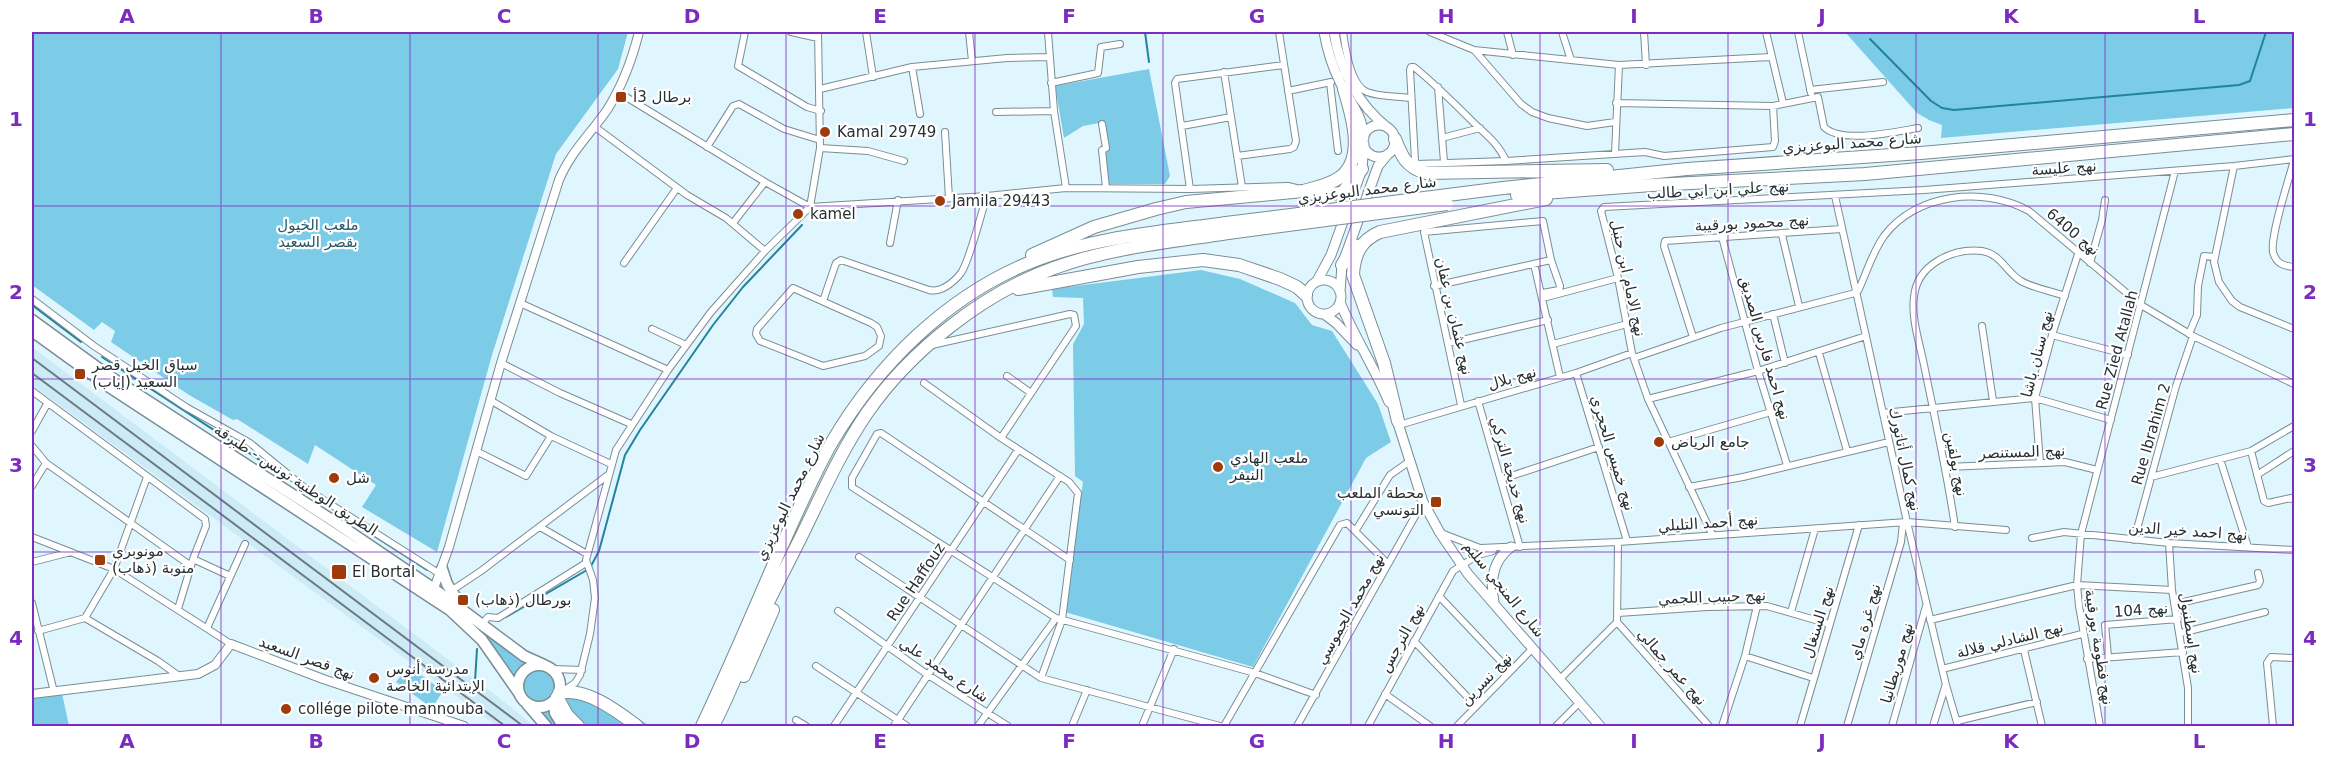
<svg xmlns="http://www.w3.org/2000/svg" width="2326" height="758" viewBox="0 0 2326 758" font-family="'DejaVu Sans','Noto Naskh Arabic',sans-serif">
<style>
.built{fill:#cdebf6}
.green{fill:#7ccce7}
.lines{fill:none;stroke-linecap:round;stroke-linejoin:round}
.stream{stroke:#21839c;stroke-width:2}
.minor-casing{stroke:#798d94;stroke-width:8}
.tertiary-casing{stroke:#798d94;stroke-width:10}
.secondary-casing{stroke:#798d94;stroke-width:11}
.primary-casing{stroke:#798d94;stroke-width:13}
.motorway-casing{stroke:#798d94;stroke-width:14}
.minor{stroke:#fff;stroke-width:6}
.tertiary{stroke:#fff;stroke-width:8}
.secondary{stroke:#fff;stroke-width:9}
.primary{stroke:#fff;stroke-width:10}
.motorway{stroke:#fff;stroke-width:12}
.rail{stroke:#6c7a7f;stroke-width:2}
.motorway-bridge-casing{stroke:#798d94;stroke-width:14;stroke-linecap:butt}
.motorway-bridge{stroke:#fff;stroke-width:12}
.grid{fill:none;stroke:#7b2cbf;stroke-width:1.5;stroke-opacity:0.55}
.poi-dot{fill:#9f3b0a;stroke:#fff;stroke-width:2}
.labels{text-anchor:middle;stroke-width:4.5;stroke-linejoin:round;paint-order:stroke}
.poi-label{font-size:15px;fill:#273033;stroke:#fff;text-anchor:start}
.street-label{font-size:15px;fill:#273033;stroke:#fff}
.park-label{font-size:15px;fill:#285a6a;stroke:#fff}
.neatline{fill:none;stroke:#7b2cbf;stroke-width:2}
.grid-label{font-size:20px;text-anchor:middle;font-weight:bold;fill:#7b2cbf}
</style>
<rect width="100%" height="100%" fill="#e0f6fe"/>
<path class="built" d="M32,347l466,350 36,29h-37l-465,-341z"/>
<path class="green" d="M32,32h596l-10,37 -62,85 -64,201 -55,197 -75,-45 14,-22 -61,-40 -7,19 -71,-45 -4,1 -44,-25 -78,-53 4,-11 -13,-9 -8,8 -62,-45z
M1845,32h449v76l-353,30 1,-13 -13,-5 -12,-7z
M1149,69l21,107 -5,8h-57l-3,-32 4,-2 -4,-28 -22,4 -19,12 -9,-52z
M1201,270l39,9 55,24 17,22 20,6 46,73 13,38 -25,16 -113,209 -188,-55 18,-130 -8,-6 -2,-132 11,-20 -1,-26 -30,-1 -1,-8z
M492,636l55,33 23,20 59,24 21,13h-98l-28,-32 -36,-55z
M409,666l34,25 -11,17 -36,-26z
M62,693l7,33h-37v-29z"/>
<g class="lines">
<path class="stream" d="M1145,32l4,30
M1870,39l61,62 11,7 12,2 285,-25 11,-4 16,-49
M32,305l49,37
M102,357l193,126
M324,504l6,4
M343,516l84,54
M591,566l8,-15 26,-96 15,-25 73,-105 30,-38 59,-62
M506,617l81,-47
M475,681l2,-32
M469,714l2,-7"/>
<g class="minor-casing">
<path id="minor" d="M745,32l-7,34 69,41 14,4
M791,32l27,6
M866,32l7,45
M969,32l3,29
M1048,32l6,79 12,77
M1343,32c2,15 8,54 24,60 13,5 30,4 44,6
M1430,32l44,18 145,15 152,-8
M1507,32l6,23
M1562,32l9,28
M1644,32l2,33
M1766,32l17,71
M1798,32l13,61
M1475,51l46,53 11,8 16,6 39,8 28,-4
M912,67l8,47
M1224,72l18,115
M1051,83l47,-10 3,-26 19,-3
M1330,83l8,68
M1438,87l6,75
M820,89l92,-22 95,-9 42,-1
M1810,90l73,-8
M1288,91l43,-9
M618,92l147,90 45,25 177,-11 79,-8 124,1 98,-3 8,2
M1616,103l157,3 45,-9 6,30c17,17 71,5 94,1
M996,112l58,-1
M1102,124l4,24 -4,2 4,38
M1182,126l49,-9
M595,127l92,68 39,23 39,33
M945,132l4,66
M1442,138l38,-10
M707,147l26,-41 6,-2 45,25 36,11
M820,148l48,3 36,10
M1615,153l4,-88
M1237,156l53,-7 4,-2 2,-6 -17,-109
M2294,160c-5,19 -24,76 -21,92 3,12 11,14 21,15
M1506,161c-7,-17 -21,-27 -33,-39 -19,-19 -38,-38 -59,-55h-3l-1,3 5,91 2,3 89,-3 139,-9 19,4 109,-9 2,-6 -2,-35
M2234,166l-20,96 5,20 13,19 8,6 54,22
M1190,189l-15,-106 2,-4 107,-14
M1835,196l72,326 39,163 12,41
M733,223l32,-41
M1782,235l17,71
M1722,237l36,134 29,94
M890,243l8,-43
M624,263l53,-75
M2090,263l12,-43 3,-20
M1534,264l26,113
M1434,286l117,-26
M793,288l78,35 6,4 4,9 -2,10 -14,10 -42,10 -63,-25 -4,-7 1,-5z
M1855,293l3,-2c9,-19 14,-38 26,-55 32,-43 100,-50 145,-25l112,94 52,31 101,48
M1543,298l75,-20
M32,299l62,47 92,61 64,36 55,45 135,86
M823,301l13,-38 5,-3 88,30c12,3 25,-8 32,-17 9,-13 20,-60 26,-77
M520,303l148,67
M1773,314l12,49
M1982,326l11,75
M652,329l34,16
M2189,334l8,-19 1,-29 6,-30 11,1
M2052,335l76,20
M1693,337l-29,-91 1,-5 177,-12
M1449,343l99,-23
M1553,344l74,-20
M932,345l138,-31 4,1 2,11 -75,112
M1819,353l28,98
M1634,358l87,-30 134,-35
M501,363l59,30 71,31
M1576,373l51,168
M1007,376l24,17
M924,383l77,55 68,44 9,11 -16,127 -21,58
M32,391l173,128 1,7 -13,33 -15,50
M1648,399l110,-28 108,-35
M490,400l61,36 60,28
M1478,401l42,146
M1461,405l-37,-173 119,-11 8,39 9,26 -1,4 -17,3
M1883,413l152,-15 76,22
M1399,425l177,-52 56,-20
M32,431l15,-27
M1668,442l103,-30
M32,446l14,17 145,103
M476,451l50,25 25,-40
M2251,451l13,50 4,2 23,-5 3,2
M2220,459l28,88
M2040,463l-5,-65 17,-63 26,-81
M1947,467l118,-5 32,8
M2257,475l37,-24
M2151,477l100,-26 43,-25
M1502,479l97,-32
M32,486l14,-23
M1689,487l54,-10 146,-35
M540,527l47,27
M1955,527c-8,-55 -20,-108 -31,-162 -4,-21 -13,-46 -10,-68 3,-33 39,-49 68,-46 19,3 24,21 39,30 12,7 30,10 44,15
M1356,530l34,-55 20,-14
M1441,533l39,15 138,-6 289,-20 99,8
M1712,534l-64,-135 -16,-46 -14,-75 -17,-67 3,-4 320,-17 310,-24 60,-7
M32,537l82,32 117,75
M2032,538l32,-6 105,11 125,7
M2134,540l42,-154 17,-50
M2169,543l3,47 16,98v38
M859,557l182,121 179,48
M193,559l37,17
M1070,560l-189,-127 -4,1 -25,44v9l204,131 199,55 61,22
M32,562l39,-10
M451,591l30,-20 127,-96
M1439,596l71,75
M32,603l22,89
M2175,604l83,-19 2,-4 -2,-8
M838,611l90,64 80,51
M1791,612l24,-83
M1618,613l89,-6 60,-1 62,18
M85,618l29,-49 33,-92
M1930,620l147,-35 95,5
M1617,622l92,104
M482,624l6,-7 10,1 88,-55
M207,628l38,-84
M38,631l47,-13 73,43 21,15
M2181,633l84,-21
M1414,641l62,65
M2024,650l18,76
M1745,656l68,22
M2108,656l-3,-31 73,-6
M2087,659l96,-7
M816,666l91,60
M553,669l29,1
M1942,669l140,-35
M1560,679l57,-57 1,-80
M566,689l9,-6 5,-8 10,-41 5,-36 -2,-18 -7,-20 30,-110 52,-80 43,-58 54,-61 45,-44 10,-59 -2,-116
M1385,694l45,32
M796,720l10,6
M1957,721l80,-19
M834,726l184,-276
M894,726l166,-250
M978,726l78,-108
M1072,726l15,-36
M1142,726l32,-77
M1224,726l116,-201 7,-2 41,41
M1297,726l126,-224
M1368,726l85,-155 25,-16 15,-4
M1457,726l76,-78
M1556,726l23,-23
M1722,726l23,-70 12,-50
M1800,726l59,-201
M1847,726l54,-184 2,-19
M1892,726l34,-120
M1933,726l12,-39
M2100,726l-21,-120 -2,-21 4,-51 94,-363
M2273,726l-6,-63 4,-6 23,1"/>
</g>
<g class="tertiary-casing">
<path id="tertiary" d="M432,594l17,-47 52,-184 58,-183c11,-27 32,-47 48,-70 16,-25 25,-50 32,-78
M32,694l166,-20 17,-9 16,-21 92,35 141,47"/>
</g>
<g class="secondary-casing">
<path id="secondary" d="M1324,32c3,17 8,34 16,50 10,21 22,31 24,56
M1334,32c5,36 24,73 54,96
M1363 141a16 16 0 1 1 32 0a16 16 0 1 1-32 0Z
M1307 297a17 17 0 1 1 34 0a17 17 0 1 1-34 0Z
M1317,281l14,-26 31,-86 2,-25
M1340,292l2,-27 36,-99 10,-12
M1340,302c14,35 35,66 49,100
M1324,314l12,9 21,22
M1396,417l27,85 17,31 28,41 132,152
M1494,602c-4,-21 -1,-42 17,-55"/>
</g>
<g class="primary-casing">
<path id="primary" d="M32,320l77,56 226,146 99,67 90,67 20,9
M32,331l76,55 342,224 32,30 37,53
M442,569l5,15 13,20
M518 686a21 21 0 1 1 42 0a21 21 0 1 1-42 0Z
M554,701l1,12 8,13
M527,704l19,22"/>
</g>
<g class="motorway-casing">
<path id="motorway" d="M1395,139c7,18 11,28 31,34l181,-3
M1503,188l184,-19 234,-16 373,-33
M1303,191c12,-3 26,-6 36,-13 27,-18 13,-63 5,-89
M1517,195l135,-10 213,-11 429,-40
M1032,255l62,-28 62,-18 30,-7 117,-11 14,4 25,-2 20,-24
M1342,265l12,-20
M1018,289l120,-22 65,-7 36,5 41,14 17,8 9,8
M1398,421l-14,-58 -31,-88c1,-21 8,-35 27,-43l166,-33
M744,676l29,-66
M559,693c27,-6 58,18 78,33
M557,697l10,18 11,11
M702,726c27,-57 52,-116 77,-174 17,-37 33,-75 53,-110 46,-78 115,-146 199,-180 61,-25 130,-30 195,-39
M713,726c16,-30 28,-63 42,-95 14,-33 32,-65 48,-98 20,-41 38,-82 64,-120 43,-62 116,-120 187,-145 55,-20 116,-26 174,-35"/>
</g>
<use href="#minor" class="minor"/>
<use href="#tertiary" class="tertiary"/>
<use href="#secondary" class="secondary"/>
<use href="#primary" class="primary"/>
<use href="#motorway" class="motorway"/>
<path class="rail" d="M32,358l491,368
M32,373l473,353"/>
<g class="motorway-bridge-casing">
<path id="motorway-bridge" d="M1226,223l277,-35
M1228,233l219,-29"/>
</g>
<use href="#motorway-bridge" class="motorway-bridge"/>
</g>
<path class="grid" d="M221,32v694M410,32v694M598,32v694M786,32v694M975,32v694M1163,32v694M1351,32v694M1540,32v694M1728,32v694M1916,32v694M2105,32v694M32,206h2262M32,379h2262M32,552h2262"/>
<g class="poi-dot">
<rect x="615" y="91" width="12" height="12" rx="3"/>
<circle cx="825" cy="132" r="6"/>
<circle cx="940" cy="201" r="6"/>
<circle cx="798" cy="214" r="6"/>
<rect x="74" y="368" width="12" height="12" rx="3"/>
<circle cx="1659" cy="442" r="6"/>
<circle cx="1218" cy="467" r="6"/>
<circle cx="334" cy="478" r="6"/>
<rect x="1430" y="496" width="12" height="12" rx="3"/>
<rect x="94" y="554" width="12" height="12" rx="3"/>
<rect x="331" y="564" width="16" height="16" rx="3"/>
<rect x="457" y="594" width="12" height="12" rx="3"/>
<circle cx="374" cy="678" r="6"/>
<circle cx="286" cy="709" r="6"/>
</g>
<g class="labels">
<g class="poi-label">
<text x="633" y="102">برطال 3أ</text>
<text x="837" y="137">Kamal 29749</text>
<text x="952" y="206">Jamila 29443</text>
<text x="810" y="219">kamel</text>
<text x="92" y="370">سباق الخيل قصر<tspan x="92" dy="17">السعيد (إياب)</tspan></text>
<text x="1671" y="447">جامع الرياض</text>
<text x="1230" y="463">ملعب الهادي<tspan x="1230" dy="17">النيفر</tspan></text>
<text x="346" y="483">شل</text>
<text x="1424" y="498" text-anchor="end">محطة الملعب<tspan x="1424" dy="17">التونسي</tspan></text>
<text x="112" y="556">مونوبري<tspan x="112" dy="17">منوبة (ذهاب)</tspan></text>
<text x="352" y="577">El Bortal</text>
<text x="475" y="605">بورطال (ذهاب)</text>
<text x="386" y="674">مدرسة أنوس<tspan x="386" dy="17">الإبتدائية الخاصة</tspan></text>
<text x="298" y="714">collége pilote mannouba</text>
</g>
<g class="street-label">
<text transform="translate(1852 143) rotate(-4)" y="5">شارع محمد البوعزيزي</text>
<text transform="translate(2064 168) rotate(-4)" y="5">نهج عليسة</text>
<text transform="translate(1367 190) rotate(-7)" y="5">شارع محمد البوعزيزي</text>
<text transform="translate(1718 190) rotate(-3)" y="5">نهج علي ابن ابي طالب</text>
<text transform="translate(1752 223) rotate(-3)" y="5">نهج محمود بورقيبة</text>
<text transform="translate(2073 232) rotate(40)" y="5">نهج 6400</text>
<text transform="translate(1628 278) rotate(78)" y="5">نهج الامام ابن حنبل</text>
<text transform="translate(1454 316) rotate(77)" y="5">نهج عثمان بن عفان</text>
<text transform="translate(1765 348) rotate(74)" y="5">نهج احمد فارس الصديق</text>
<text transform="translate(2117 350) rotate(-75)" y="5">Rue Zied Atallah</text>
<text transform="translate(2037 354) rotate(-76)" y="5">نهج سنان باشا</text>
<text transform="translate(1512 378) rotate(-16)" y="5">نهج بلال</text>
<text transform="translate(2151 434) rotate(-74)" y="5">Rue Ibrahim 2</text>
<text transform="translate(2022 452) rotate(-2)" y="5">نهج المستنصر</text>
<text transform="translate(1613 453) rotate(73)" y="5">نهج خميس الحجري</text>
<text transform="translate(1905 459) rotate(78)" y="5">نهج كمال أتاتورك</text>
<text transform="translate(1956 464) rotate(79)" y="5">نهج بولقين</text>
<text transform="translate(1510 470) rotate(74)" y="5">نهج خديجة التركي</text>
<text transform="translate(296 480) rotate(33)" y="5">الطريق الوطنية تونس - طبرقة</text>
<text transform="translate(790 497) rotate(-64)" y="5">شارع محمد البوعزيزي</text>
<text transform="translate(1708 523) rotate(-4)" y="5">نهج أحمد التليلي</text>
<text transform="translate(2188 531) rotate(4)" y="5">نهج احمد خير الدين</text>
<text transform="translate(916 582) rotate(-56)" y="5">Rue Haffouz</text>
<text transform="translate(1504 589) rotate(51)" y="5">شارع المنجي سليم</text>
<text transform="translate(1712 597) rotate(-2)" y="5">نهج حبيب اللجمي</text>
<text transform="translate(1350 609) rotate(-61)" y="5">نهج محمد الجموسي</text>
<text transform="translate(2141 610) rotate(-4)" y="5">نهج 104</text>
<text transform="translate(1818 622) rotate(-73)" y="5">نهج السنغال</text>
<text transform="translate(1865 622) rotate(-74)" y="5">نهج غرة ماي</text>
<text transform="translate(2191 633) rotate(81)" y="5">نهج إسطنبول</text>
<text transform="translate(1402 638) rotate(-61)" y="5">نهج النرجس</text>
<text transform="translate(2010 640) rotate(-14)" y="5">نهج الشادلي قلالة</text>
<text transform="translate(2099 647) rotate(81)" y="5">نهج فطومة بورقيبة</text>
<text transform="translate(307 658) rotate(20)" y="5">نهج قصر السعيد</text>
<text transform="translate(1897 663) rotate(-74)" y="5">نهج موريطانيا</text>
<text transform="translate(1672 667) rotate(49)" y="5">نهج عمر جمالي</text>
<text transform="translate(944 670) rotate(34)" y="5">شارع محمد علي</text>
<text transform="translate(1486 679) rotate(-46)" y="5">نهج نسرين</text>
</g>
<g class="park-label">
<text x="318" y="230">ملعب الخيول<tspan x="318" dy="17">بقصر السعيد</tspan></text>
</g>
</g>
<rect width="2326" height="758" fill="none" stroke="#ffffff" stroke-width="66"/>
<rect x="33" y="33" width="2260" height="692" class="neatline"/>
<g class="grid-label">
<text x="127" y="23">A</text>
<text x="316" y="23">B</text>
<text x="504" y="23">C</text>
<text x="692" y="23">D</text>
<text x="880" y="23">E</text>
<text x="1069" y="23">F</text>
<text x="1257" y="23">G</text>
<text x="1446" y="23">H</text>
<text x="1634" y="23">I</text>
<text x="1822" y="23">J</text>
<text x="2011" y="23">K</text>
<text x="2199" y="23">L</text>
<text x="16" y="126">1</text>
<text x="2310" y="126">1</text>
<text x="16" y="299">2</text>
<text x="2310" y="299">2</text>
<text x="16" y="472">3</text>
<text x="2310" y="472">3</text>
<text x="16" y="645">4</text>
<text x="2310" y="645">4</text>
<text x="127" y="748">A</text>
<text x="316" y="748">B</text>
<text x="504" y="748">C</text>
<text x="692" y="748">D</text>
<text x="880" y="748">E</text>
<text x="1069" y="748">F</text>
<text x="1257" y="748">G</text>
<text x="1446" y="748">H</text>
<text x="1634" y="748">I</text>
<text x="1822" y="748">J</text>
<text x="2011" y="748">K</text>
<text x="2199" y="748">L</text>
</g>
</svg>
